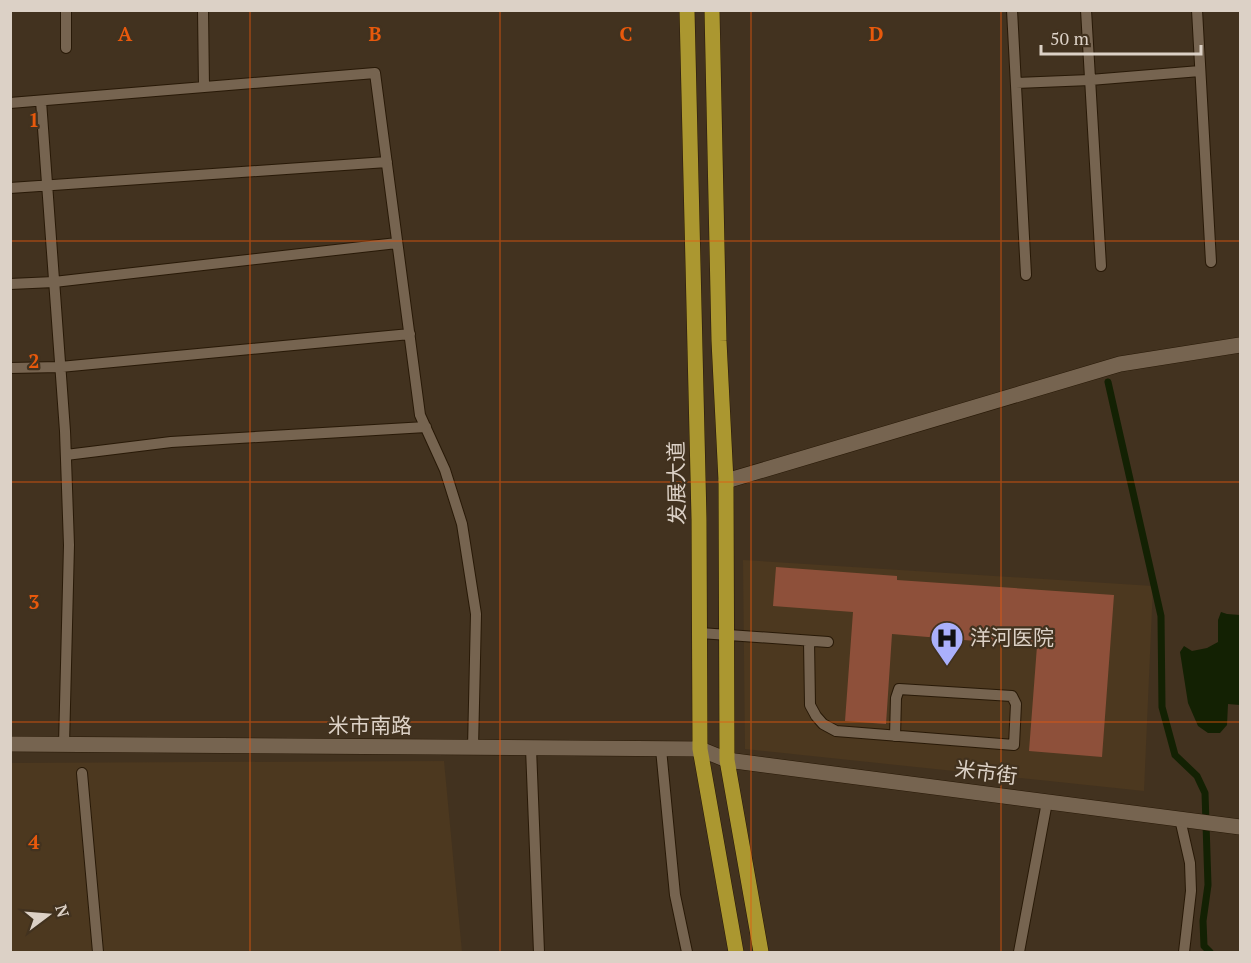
<svg xmlns="http://www.w3.org/2000/svg" width="1251" height="963" viewBox="0 0 1251 963" font-family="'PT Serif','Noto Sans SC',serif">
<style>
.built{fill:#4c381f}
.water{fill:#132103}
.lines{fill:none;stroke-linecap:round;stroke-linejoin:round}
.stream{stroke:#132103;stroke-width:7}
.building{fill:#8e503a}
.lane-casing{stroke:#281907;stroke-width:12}
.street-casing{stroke:#281907;stroke-width:16}
.secondary-casing{stroke:#281907;stroke-width:16}
.primary-casing{stroke:#281907;stroke-width:16}
.lane{stroke:#766450;stroke-width:10}
.street{stroke:#766450;stroke-width:15}
.secondary{stroke:#766450;stroke-width:15}
.primary{stroke:#ab9730;stroke-width:15}
.grid{fill:none;stroke:#e8590c;stroke-width:1.5;stroke-opacity:0.55}
.labels{text-anchor:middle;stroke-width:4.5;stroke-linejoin:round;paint-order:stroke}
.street-label{font-size:21px;fill:#dcd1c6;stroke:#42321f}
.poi-label{font-size:21px;fill:#dcd1c6;stroke:#42321f;text-anchor:start}
.grid-label{font-size:20px;text-anchor:middle;font-weight:bold;fill:#e8590c;stroke:#42321f;stroke-width:4.5;stroke-linejoin:round;paint-order:stroke}
</style>
<rect width="100%" height="100%" fill="#42321f"/>
<path class="built" d="M743,560l410,26 -9,205 -399,-42z
M444,761l18,191h-451l-1,-189z"/>
<path class="water" d="M1221,612l6,2 13,1v90l-12,-1 -1,21 -7,8h-12l-10,-7 -10,-23 -8,-51 4,-6 8,5 15,-3 11,-6v-22z"/>
<g class="lines">
<path class="stream" d="M1108,382l53,234 1,91 13,48 22,21 8,17 3,92 -5,36 1,25 6,6"/>
</g>
<path class="building" d="M776,567l121,9v4l217,15 -12,162 -73,-6 8,-105 -145,-12 -6,90 -41,-3 8,-109 -80,-6z"/>
<g class="lines">
<g class="lane-casing">
<path id="lane" d="M203,10l1,77
M1012,10l14,265
M1086,10l15,256
M1197,10l14,252
M66,48v-38
M1016,83l74,-3 110,-9
M41,101l24,330 4,114 -5,200
M10,103l365,-30 45,342 25,55 17,54 14,90 -3,134
M10,188l377,-26
M10,284l44,-2 343,-39
M10,368l50,-1 350,-33
M66,455l105,-13 255,-15
M700,633l128,9
M809,641l1,64 6,11 7,8 13,7 178,14 2,-41 -4,-8 -113,-7 -3,9 -1,38
M531,748l8,204
M661,749l14,146 12,57
M82,773l16,179
M1180,819l10,44 1,28 -7,61
M1019,952l28,-150"/>
</g>
<g class="street-casing">
<path id="street" d="M726,481l394,-117 120,-19"/>
</g>
<g class="secondary-casing">
<path id="secondary" d="M10,744l690,5 27,11 513,67"/>
</g>
<g class="primary-casing">
<path id="primary" d="M687,10l12,509 1,230 36,203
M712,10l7,331 7,140 1,279 34,192"/>
</g>
<use href="#lane" class="lane"/>
<use href="#street" class="street"/>
<use href="#secondary" class="secondary"/>
<use href="#primary" class="primary"/>
</g>
<path class="grid" d="M250,10v942M500,10v942M751,10v942M1001,10v942M10,241h1230M10,482h1230M10,722h1230"/>
<defs>
<g id="hospital-pin" transform="scale(1.725)"><path d="M0 17L-7.5 6A9.5 9.5 0 1 1 7.5 6Z" fill="#aab0fb" stroke="#42321f"/><path d="M-5-5h3v3.5h4V-5h3V5h-3V1.5h-4V5h-3Z" fill="#111"/></g>
</defs>
<g fill-rule="evenodd">
<use href="#hospital-pin" x="947" y="638"/>
</g>
<g class="labels">
<g class="street-label">
<text transform="translate(677 483) rotate(-91)" y="7">发展大道</text>
<text x="370" y="733">米市南路</text>
<text transform="translate(986 773) rotate(7)" y="7">米市街</text>
</g>
<g class="poi-label">
<text x="970" y="645">洋河医院</text>
</g>
</g>
<g class="grid-label">
<text x="125" y="41">A</text>
<text x="375" y="41">B</text>
<text x="626" y="41">C</text>
<text x="876" y="41">D</text>
<text x="34" y="127">1</text>
<text x="34" y="368">2</text>
<text x="34" y="609">3</text>
<text x="34" y="849">4</text>
</g>
<rect width="1251" height="963" fill="none" stroke="#dcd1c6" stroke-width="24"/>
<g transform="translate(48 915) rotate(74)" stroke="#42321f" stroke-width="4.5" paint-order="stroke">
<path d="M0-4.5L10 22L0 15L-10 22Z" fill="#dcd1c6"/>
<text y="-9" font-size="16" font-weight="bold" text-anchor="middle" fill="#dcd1c6">N</text>
</g>
<path d="M1041 45v9h160v-9" fill="none" stroke="#dcd1c6" stroke-width="3"/>
<text x="1050" y="45" font-size="18" fill="#dcd1c6" stroke="#42321f" stroke-width="4.5" paint-order="stroke">50 m</text>
</svg>
